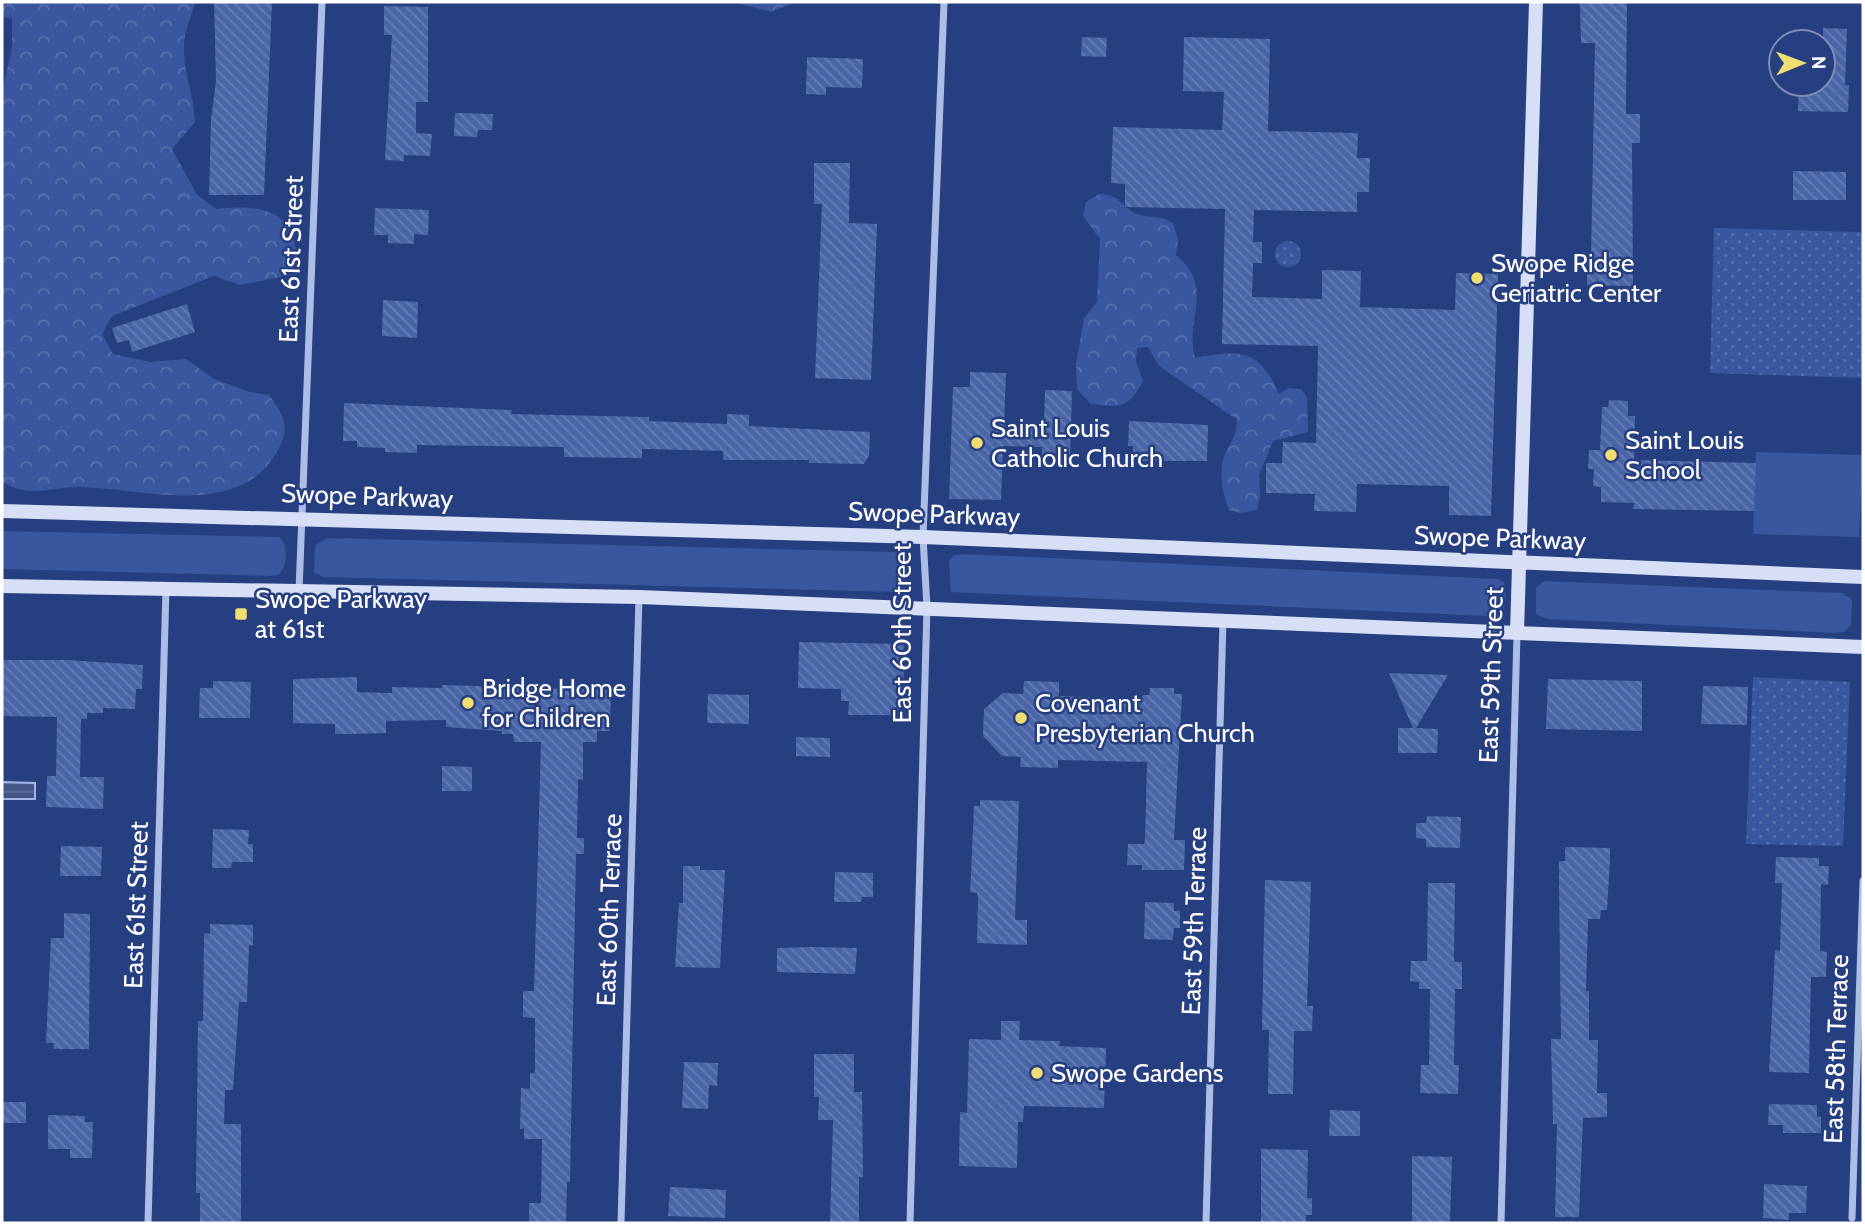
<svg xmlns="http://www.w3.org/2000/svg" width="1865" height="1225" viewBox="0 0 1865 1225" font-family="Cabin,sans-serif">
<style>
.grass{fill:url(#grass-dots)}
.forest{fill:url(#forest-crowns)}
.park{fill:#3a569e}
.water{fill:url(#water-rules);stroke:#a1b6e7;stroke-width:2}
.building{fill:url(#building-back-hatch)}
.lines{fill:none;stroke-linecap:round;stroke-linejoin:round}
.street{stroke:#adbee6;stroke-width:7}
.secondary{stroke:#d6dff6;stroke-width:14}
.poi-dot{fill:#efdf71;stroke:#263f80;stroke-width:2.5}
.labels{text-anchor:middle;stroke-width:5;stroke-linejoin:round;paint-order:stroke}
.street-label{font-size:26px;fill:#fff;stroke:#263f80}
.poi-label{font-size:26px;fill:#fff;stroke:#263f80;text-anchor:start}
</style>
<defs>
<pattern id="grass-dots" width="8" height="8" patternUnits="userSpaceOnUse" patternTransform="scale(1.75)"><rect width="8" height="8" fill="#3a569e"/><path d="M2 2h.1M6 6h.1" fill="none" stroke="#586fad" stroke-width="1.8" stroke-linecap="round"/></pattern>
<pattern id="forest-crowns" width="20" height="18" patternUnits="userSpaceOnUse" patternTransform="scale(1.75)"><rect width="20" height="18" fill="#3a569e"/><path d="M2 6a3 3 0 1 1 6 0M12 15a3 3 0 1 1 6 0" fill="none" stroke="#586fad"/></pattern>
<pattern id="water-rules" width="6" height="5" patternUnits="userSpaceOnUse" patternTransform="scale(1.75)"><rect width="6" height="5" fill="#435586"/><path d="M0 2.5h6" fill="none" stroke="#5f6e98"/></pattern>
<pattern id="building-back-hatch" width="6" height="6" patternUnits="userSpaceOnUse" patternTransform="scale(1.75)"><rect width="6" height="6" fill="#4a65a7"/><path d="M-1 5l2 2M0 0l6 6M5-1l2 2" fill="none" stroke="#657cb4"/></pattern>
</defs>
<rect width="100%" height="100%" fill="#263f80"/>
<path class="grass" d="M1714,228l149,4v146l-153,-5z
M1275 254a13 13 0 1 1 26 0a13 13 0 1 1-26 0Z
M1753,677l97,5 -7,164 -97,-2z"/>
<path class="forest" d="M2,2h193c-3,14 -11,29 -11,43 -1,27 10,50 11,77l-23,27 25,46 19,14c53,-6 86,5 80,65l-56,11 -26,-9 -102,40 -10,18 11,20 37,8 36,-3 28,20 36,13 19,3c15,20 22,33 8,57 -39,68 -135,36 -198,35 -27,0 -53,12 -77,-6v-388l10,-46v-29l-10,-1z
M734,2h61l-24,10z
M1099,194c23,0 23,16 41,21 13,4 18,-1 33,8l5,17 -2,15c40,33 8,64 19,103 45,-8 64,-10 84,36l9,-6 13,1 6,9 1,34 -35,9 -14,34 1,21 -3,14 -16,3 -12,-3c-5,-13 -9,-29 -7,-44 2,-19 18,-29 14,-47l-77,-53 -11,-19 -11,1 -1,14 7,19c-14,27 -23,27 -52,23l-14,-15 -1,-25 8,-46 13,-16 3,-63 -17,-23 3,-14z"/>
<path class="park" d="M1756,452l107,3 -4,82 -106,-3z
M2,531l277,6c10,8 9,30 -1,38l-6,1 -270,-7z
M328,538l565,14 13,3 1,31 -8,6 -576,-15 -9,-5 1,-27z
M966,554l532,25 6,3c2,10 3,23 -3,32l-14,2 -536,-24 -2,-32 6,-5z
M1544,581l299,12 9,7 -1,25 -7,7 -9,1 -289,-14 -10,-5v-26z"/>
<path class="water" d="M2,782l33,1v16h-33z"/>
<path class="building" d="M214,2h58l-8,193h-55l2,-75 5,-39z
M1580,2h47l-1,112h14v29h-8l1,143 -46,-1v-25h4l4,-217h-14z
M384,6l44,1v95h-12v31l16,1 -2,22 -26,-1v6l-19,-1 7,-125h-8z
M1823,28l24,1 -2,56h4l-1,27 -50,-1 1,-27h24z
M1082,37l25,1 -1,19 -25,-1z
M1184,37l86,2 -2,92 90,2 -1,25h13l-1,34h-12v20l-103,-2 -1,32h9v21h-9l-1,34 70,2v-29l39,1 -1,36 95,3 1,-37 42,1 -7,242 -42,-1v-29l-92,-2 -1,28 -42,-1 1,-17 -49,-1v-30h16l1,-21 33,1 2,-97 -96,-2 3,-135 -100,-2v-23l-14,-1 2,-56 109,3 2,-38 -41,-1z
M807,57l56,2 -1,29 -36,-1v8l-20,-1z
M455,113l38,1 -1,16h-14l-1,7 -23,-1z
M814,163h36l-1,60 28,1 -6,156 -56,-2 7,-174h-8z
M1793,171l53,1v28h-53z
M375,208l54,2 -1,25 -14,-1v10l-26,-1v-8h-14z
M383,300l35,2 -1,36 -35,-2z
M187,304l8,28 -63,20 -3,-12 -12,3 -5,-15z
M970,372l36,1 -2,52 40,1 1,-36 27,1 -2,65 -28,-1v-8l-39,-1 -2,54 -52,-1 4,-112h17z
M1609,400l19,1v15h7l-1,44 122,3 -2,48 -121,-2 1,-6 -33,-1v-15l-8,-1 1,-17h-6l1,-19h11l2,-43h6z
M344,403l168,7 -1,4 138,3v4l78,3v-10l22,1v11l121,6 -1,24 -5,8 -55,-1v-3h-86v-9l-75,-2h-6v9l-78,-1v-10l-147,-2v8l-32,-1v-4l-28,-1v-6h-14z
M1129,421l79,4 -1,36h-74v-15h-5z
M799,642l105,2 -1,71h-55l1,-14h-8v-12l-43,-1z
M2,660h65l76,5 -1,24h-6l-1,20 -32,-1v5h-16v6h-6l-1,58h24l-1,32 -57,-2 1,-31h9l1,-59 -55,-1z
M1389,673l59,2 -32,53 22,1 -1,24h-39v-25h15z
M357,677v15l35,1v-6l50,1v-3l169,5 -1,41h-13v11h-14v38l-5,-1 -1,59h7v16h-8l-6,328h-3l-1,41h-37v-20h12l1,-64h-18v-11l-4,1 1,-41 9,1v-16h5v-55l-12,-1v-26h11l7,-249h-27l-1,-8h-11v-3l-56,-4v-7l-60,1v12l-34,1h-17v-10l-42,-1v-44z
M1548,679l94,2v50l-96,-2z
M213,681l38,1 -1,36h-51l1,-30h13z
M1024,681l35,1v14l83,3v-4h7l1,-7h24v6h8l-8,146h11l-1,30h-42v-5h-15l1,-21h16l1,-4 2,-78 -89,-2v8l-38,-1 1,-10 -19,-1 -19,-20 1,-27 19,-16 20,1z
M1703,686l45,1 -1,38 -46,-1z
M708,694l41,1v29l-42,-1z
M796,737l34,1v19l-34,-1z
M442,766l30,1v24h-30z
M980,800l39,1 -4,119h12v25l-50,-2 1,-44 -1,-6 -7,-1 1,-17 3,-69h6z
M1427,816l34,1 -1,31 -34,-1v-8l-10,-1v-15h10z
M213,829l36,1 -1,14h5v18h-21l-1,6h-19z
M61,846l41,1 -1,29h-41z
M1565,847l45,1v12l-3,50h-6l-1,9h-12l-2,72h3v49h9l-1,53h10v24l-24,1 -4,99h-24l2,-93h-4l-2,-85h10l-2,-157v-21h6z
M1776,857l43,1v8h10l-1,19 -7,-1 -1,67 7,1 -1,25h-15l-2,96 -40,-1 6,-122 5,1 2,-68h-7z
M683,866h17v4h25l-5,98 -45,-1 4,-64h4z
M835,872l38,1v24h-11l-1,5h-27z
M1265,880l46,2 -4,124h6l-1,25h-18l-1,63h-25l1,-64h-7z
M1428,883h27l-1,79h8v27h-7l-1,76h5l-1,29 -38,-1 1,-28h8l1,-76h-11v-7l-9,-1 1,-20h16z
M1145,902l29,1v8h6v17h-6l-1,12 -29,-1z
M64,913l26,1 -1,135h-36l1,-6h-8l5,-105h13z
M210,924l43,1v20h-4l-2,57h-8l-6,88h-8l-1,34h17v99h-41v-30h-4l2,-172h5l1,-88 6,1z
M813,947l44,1 -2,26 -78,-2v-24z
M1001,1021h19l-1,19 41,1 -1,5 47,2 -2,60 -80,-2 -1,16h-5l-1,46 -58,-2 1,-54 7,1 2,-74 32,1z
M814,1054h40v38h8l1,85h-4v46h-29l3,-103h-15l1,-23h-5z
M684,1062l34,1 -1,23 -8,-1 -1,24 -26,-1z
M2,1102h24v21h-24z
M1769,1104l48,1v11l4,1v16h-38v-8h-15z
M1330,1110l30,1v25h-31z
M48,1115l37,1v6h8l-1,36h-22v-9h-22z
M1261,1149l47,1 -1,48h5v17h-6v8h-45z
M1412,1156l40,1 -2,66h-38z
M1764,1184l43,2 -1,27h-17v7l-26,-2z
M670,1187l56,3 -1,28 -57,-2z"/>
<g class="lines">
<path class="street" d="M299,591l23,-589
M1852,1218l11,-337
M148,1223l18,-634
M621,1223l18,-626
M910,1223l17,-616 -4,-70 21,-535
M1206,1223l17,-602
M1501,1223l16,-589"/>
<path class="secondary" d="M2,511l921,26 940,40
M2,586l637,11 1224,50
M1517,633l19,-631"/>
</g>
<g class="poi-dot">
<circle cx="1477" cy="278" r="7"/>
<circle cx="977" cy="443" r="7"/>
<circle cx="1611" cy="455" r="7"/>
<rect x="234" y="607" width="14" height="14" rx="3.5"/>
<circle cx="468" cy="703" r="7"/>
<circle cx="1021" cy="718" r="7"/>
<circle cx="1037" cy="1073" r="7"/>
</g>
<g class="labels">
<g class="street-label">
<text transform="translate(291 259) rotate(-88)" y="9">East 61st Street</text>
<text transform="translate(367 496) rotate(2)" y="9">Swope Parkway</text>
<text transform="translate(934 514) rotate(2)" y="9">Swope Parkway</text>
<text transform="translate(1500 538) rotate(2)" y="9">Swope Parkway</text>
<text transform="translate(902 633) rotate(-90)" y="9">East 60th Street</text>
<text transform="translate(1491 675) rotate(-88)" y="9">East 59th Street</text>
<text transform="translate(136 905) rotate(-88)" y="9">East 61st Street</text>
<text transform="translate(609 910) rotate(-88)" y="9">East 60th Terrace</text>
<text transform="translate(1194 921) rotate(-88)" y="9">East 59th Terrace</text>
<text transform="translate(1836 1049) rotate(-88)" y="9">East 58th Terrace</text>
</g>
<g class="poi-label">
<text x="1491" y="272">Swope Ridge<tspan x="1491" dy="30">Geriatric Center</tspan></text>
<text x="991" y="437">Saint Louis<tspan x="991" dy="30">Catholic Church</tspan></text>
<text x="1625" y="449">Saint Louis<tspan x="1625" dy="30">School</tspan></text>
<text x="255" y="608">Swope Parkway<tspan x="255" dy="30">at 61st</tspan></text>
<text x="482" y="697">Bridge Home<tspan x="482" dy="30">for Children</tspan></text>
<text x="1035" y="712">Covenant<tspan x="1035" dy="30">Presbyterian Church</tspan></text>
<text x="1051" y="1082">Swope Gardens</text>
</g>
</g>
<rect width="1865" height="1225" fill="none" stroke="#ffffff" stroke-width="7"/>
<g transform="translate(1802 63) rotate(89)"><circle r="33" fill="#263f80" stroke="#7d8cb3" stroke-width="2"/>
<path d="M0-5L12 26L0 18L-12 26Z" fill="#efdf71"/>
<text y="-10" font-size="19" font-weight="bold" text-anchor="middle" fill="#ffffff">N</text>
</g>
</svg>
